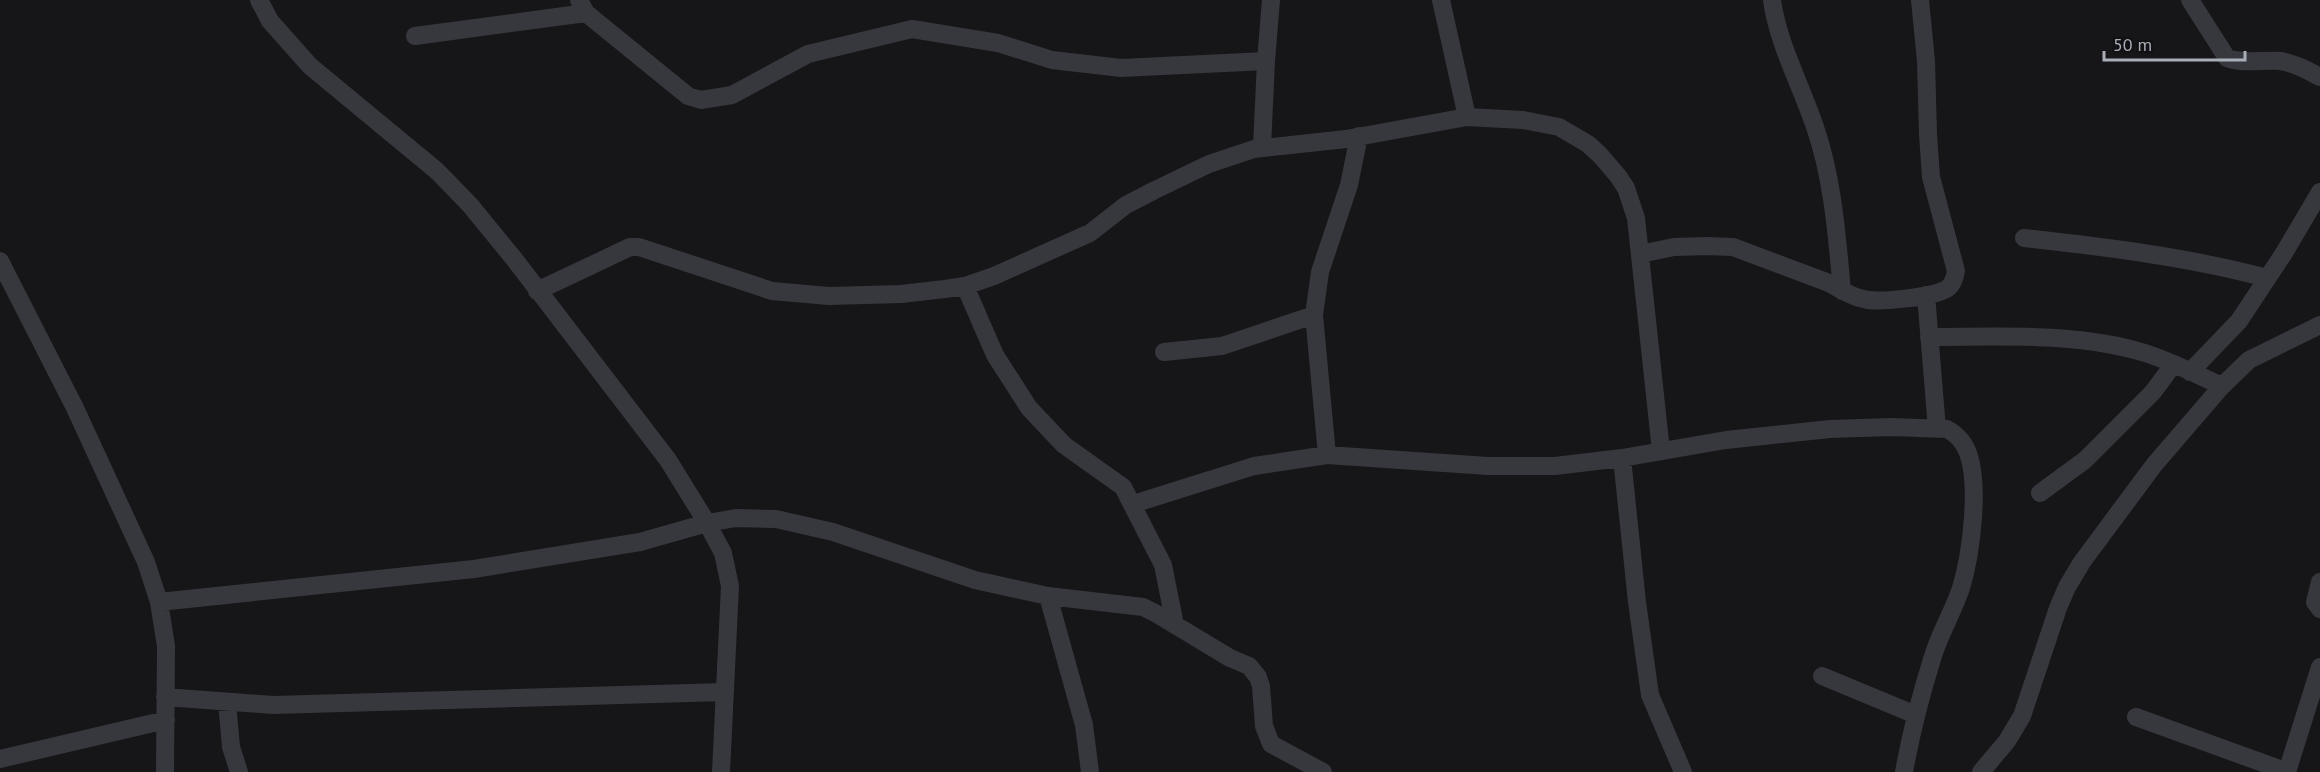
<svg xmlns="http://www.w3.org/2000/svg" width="2320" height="772" viewBox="0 0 2320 772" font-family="'PT Sans',sans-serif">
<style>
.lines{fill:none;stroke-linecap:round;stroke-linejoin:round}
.street{stroke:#37383d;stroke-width:18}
</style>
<rect width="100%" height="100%" fill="#161618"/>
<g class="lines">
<path class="street" d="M259,0l11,21 40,45 127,105 33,34 45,55 153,200 39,63 16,30 7,33 -9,186
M579,0l7,13 102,83 13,4 31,-5 76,-41 104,-25 86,14 54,17 69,8 145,-7 -4,86
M1441,0l26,117
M1772,0c6,44 29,85 43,127 18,52 22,110 27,164
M2190,0l37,58c16,6 35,2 53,3 14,2 27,9 40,16
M415,36l171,-23
M1266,61l5,-61
M2024,238c81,9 164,19 243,40
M1640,254l34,-7 33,-1 26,1 96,36c12,7 25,15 39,17 15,2 68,-3 80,-12 5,-4 7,-11 8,-17l-25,-94 -3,-43 -2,-73 -6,-61
M0,261l75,147 71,154 13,40 7,44 -1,126
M965,286l30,69 34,53 35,37 59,42 40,78 12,60
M537,291l93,-44h9l133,44 57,5 72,-2 44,-5 20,-3 29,-10 96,-43 36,-28 29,-15 54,-26 45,-15 92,-10 121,-22 56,3 36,7 29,17 12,11 18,21 8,12 10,30 25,233
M1926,295l11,134
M1929,337c72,0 147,-5 216,16 26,8 52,22 77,33
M1164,352l58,-6 92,-31
M2190,372l49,-51 45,-68 36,-61
M1327,455l-13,-140 6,-43 29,-87 10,-49
M1622,458l15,144 13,93 33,77
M2040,493l45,-33 68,-68 20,-27
M1133,504l121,-38 73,-11 161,11h67l67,-8 104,-18 104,-11 62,-2 55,2c9,5 17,13 21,24 12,33 3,102 -7,135 -8,24 -21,45 -28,68 -12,38 -22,77 -29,116
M2320,582l-5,20 5,7
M1048,596l36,129 6,47
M159,602l315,-33 166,-27 67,-19 29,-5 40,1 57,13 142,48 73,16 95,11 14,7 73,44 19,8 9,11 3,9 3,40 7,18 52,28
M1822,676l94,39
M165,697l108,8 451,-13
M227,702l4,45 8,25
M2136,717l152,55
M0,759l166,-39
M1981,772l26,-31 15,-25 36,-108 9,-21 15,-25 72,-97 68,-79 27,-26 71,-35
M2287,772l33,-105"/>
</g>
<path d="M2104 51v9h141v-9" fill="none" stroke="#a8adb8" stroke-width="3"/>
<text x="2113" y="51" font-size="18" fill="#a8adb8" stroke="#111113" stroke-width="4.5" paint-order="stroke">50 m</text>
</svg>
